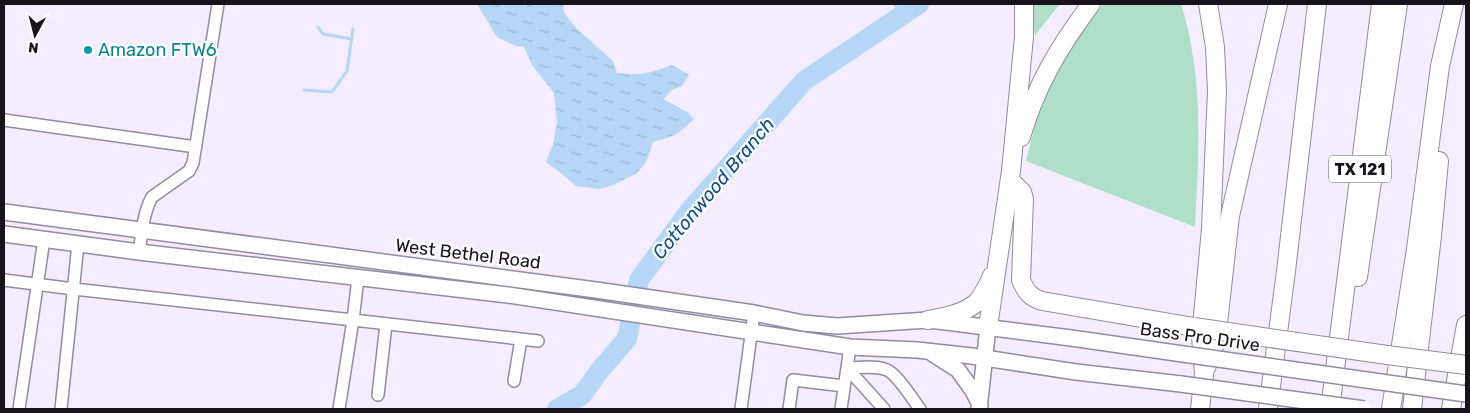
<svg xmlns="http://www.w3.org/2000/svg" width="1470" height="413" viewBox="0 0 1470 413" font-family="Rubik,sans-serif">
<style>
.grass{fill:#afdfc6}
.water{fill:url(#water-ripples)}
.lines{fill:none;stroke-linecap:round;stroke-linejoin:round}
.stream{stroke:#b5d6f7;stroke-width:3}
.river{stroke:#b5d6f7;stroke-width:20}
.minor-casing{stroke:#938b9f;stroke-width:14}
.major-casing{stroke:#938b9f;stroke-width:18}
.highway-casing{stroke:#938b9f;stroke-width:20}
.minor{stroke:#fff;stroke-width:11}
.major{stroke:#fff;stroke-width:15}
.highway{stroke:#fff;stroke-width:18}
.major-bridge-casing{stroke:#938b9f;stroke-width:18;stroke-linecap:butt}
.highway-bridge-casing{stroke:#938b9f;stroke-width:20;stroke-linecap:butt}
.major-bridge{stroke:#fff;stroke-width:15}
.highway-bridge{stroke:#fff;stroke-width:18}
.culture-dot{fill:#0f9aa8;stroke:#fff;stroke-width:2}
.labels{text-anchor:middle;stroke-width:4.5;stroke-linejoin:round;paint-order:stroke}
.shield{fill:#fff;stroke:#5c5a5f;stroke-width:1}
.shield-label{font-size:16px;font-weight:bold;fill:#16131b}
.culture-label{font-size:18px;fill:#0d838f;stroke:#fff;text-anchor:start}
.street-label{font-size:18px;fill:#16131b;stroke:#fff}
.water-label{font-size:19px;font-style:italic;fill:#114d7f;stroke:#fff}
</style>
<defs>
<pattern id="water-ripples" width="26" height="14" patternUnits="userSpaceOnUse" patternTransform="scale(1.25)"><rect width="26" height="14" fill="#b5d6f7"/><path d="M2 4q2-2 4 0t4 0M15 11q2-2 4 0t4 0" fill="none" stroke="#9bb7d3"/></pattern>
</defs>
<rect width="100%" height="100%" fill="#f4edff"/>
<path class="grass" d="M1031,4h29l-25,31z
M1104,4h77c23,72 18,148 14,223l-169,-66 19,-75 19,-34z"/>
<path class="water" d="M477,4h86l1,9 13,16 36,32 4,12c22,3 34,0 55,-8l17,10 -7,11 -10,4 -9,9 24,13 7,7c-16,15 -20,18 -41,23l-4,13 -5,10 -8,9 -23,11 -14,4 -23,-3 -15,-13 -15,-11 7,-18 4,-22 -3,-29 -22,-28 -8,-18 -8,-1 -19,-9z"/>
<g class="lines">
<path class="stream" d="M894,4l9,10
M318,27l5,7 29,5
M304,90l28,2 15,-21 6,-42"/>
<path class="river" d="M557,409l25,-14 18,-25 27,-31 12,-59 52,-71 113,-128 115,-77"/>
<g class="minor-casing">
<path id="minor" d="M4,120l192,27
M139,252c3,-18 4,-39 13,-55l37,-26 4,-8 25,-159
M358,278l-5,42 185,21
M4,280l70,9 279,31 -14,89
M847,368c12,0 29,-3 40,2 10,4 26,30 33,39
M847,368l37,41
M514,381l7,-42
M378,395l8,-71
M19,409l25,-170
M61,409l17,-165
M741,409l13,-96
M789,409l4,-29 51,6
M841,409l9,-62"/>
</g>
<g class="major-casing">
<path id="major" d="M4,212l592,78 158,23 49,10 34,3 91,-6 18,2 125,16 119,17
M4,234l135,18 369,43 342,52 67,3 55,6 104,16 105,12
M933,354l25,16 15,21 7,14
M979,409l9,-82"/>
</g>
<g class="highway-casing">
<path id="highway" d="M1021,137c15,-52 38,-90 70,-133
M1010,180l12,12 2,7 -3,81c5,12 9,17 21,21l152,26
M1358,277l40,-273
M928,320c16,-3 35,-6 48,-17 7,-7 12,-18 16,-27
M988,327l23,-156 13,-134v-33
M1206,368l10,-27 14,-125 48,-212
M1200,409l4,-35 -3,-37 10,-108 6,-138 -2,-44 -7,-43
M1268,409l18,-138 31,-267
M1330,409l51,-405
M1391,409l25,-160 24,-183 14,-62
M1412,409l20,-173 7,-75
M1451,409l15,-84"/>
</g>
<use href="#minor" class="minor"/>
<use href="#major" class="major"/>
<use href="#highway" class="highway"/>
<g class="major-bridge-casing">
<path id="major-bridge" d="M1190,355l276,39
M1181,384l183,25"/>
</g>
<g class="highway-bridge-casing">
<path id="highway-bridge" d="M1194,327l193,28 79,10"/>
</g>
<use href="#major-bridge" class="major-bridge"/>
<use href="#highway-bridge" class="highway-bridge"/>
</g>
<circle class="culture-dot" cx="88" cy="50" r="5"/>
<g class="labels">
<rect class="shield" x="1329" y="155.5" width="62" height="27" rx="4"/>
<g class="shield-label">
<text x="1360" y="175">TX 121</text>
</g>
<g class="culture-label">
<text x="98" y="56">Amazon FTW6</text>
</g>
<g class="street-label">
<text transform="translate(468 254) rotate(7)" y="6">West Bethel Road</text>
<text transform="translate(1200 337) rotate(8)" y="6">Bass Pro Drive</text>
</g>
<g class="water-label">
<text transform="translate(713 188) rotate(-50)" y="7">Cottonwood Branch</text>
</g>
</g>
<rect width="1470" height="413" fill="none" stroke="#16131b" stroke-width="10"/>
<g transform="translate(35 35) rotate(187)" stroke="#ffffff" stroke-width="4" paint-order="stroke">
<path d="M0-4L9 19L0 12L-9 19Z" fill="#16131b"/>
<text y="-8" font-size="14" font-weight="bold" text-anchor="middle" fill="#16131b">N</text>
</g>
</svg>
